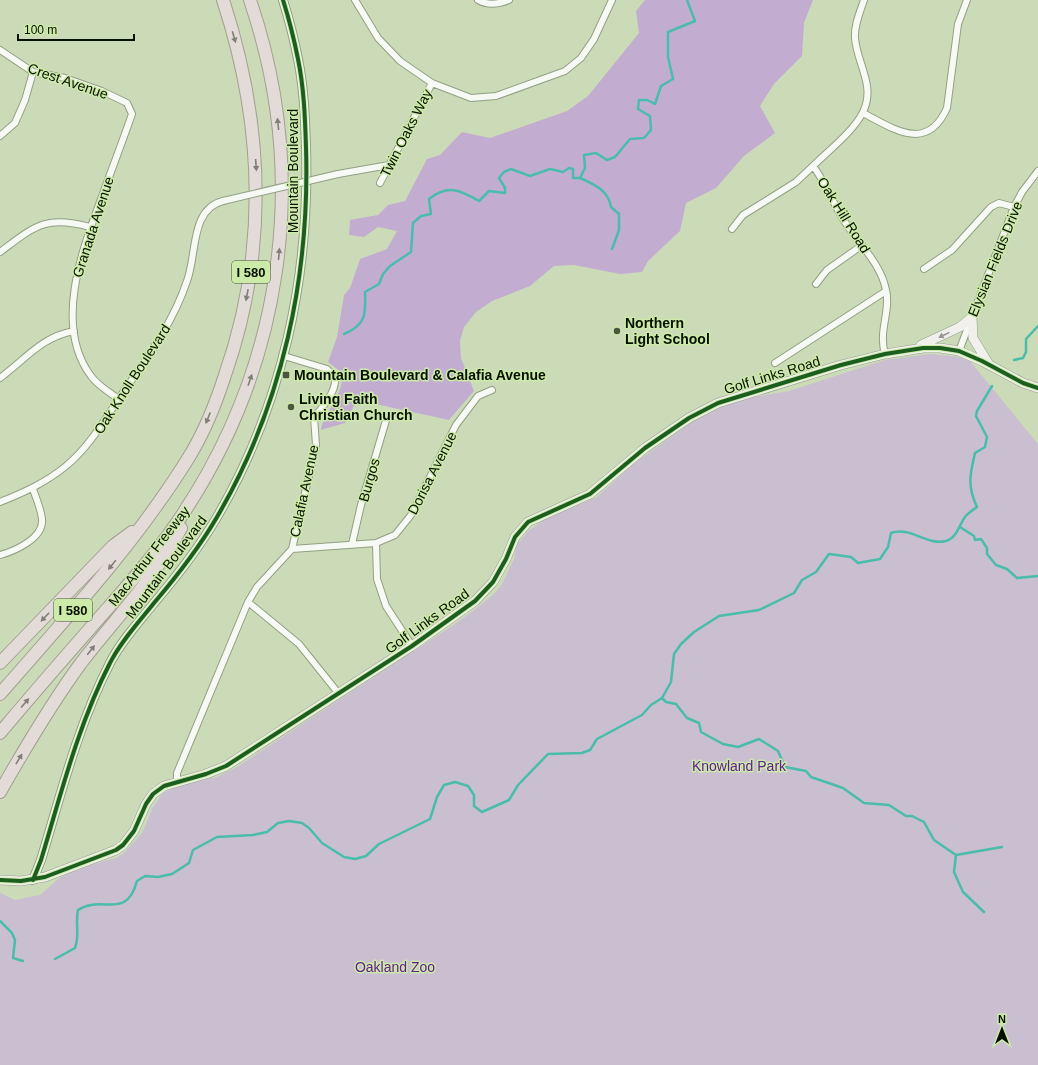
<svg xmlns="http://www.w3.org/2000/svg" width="1038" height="1065" viewBox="0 0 1038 1065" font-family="Arial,sans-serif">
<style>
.green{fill:#c9bfd1}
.forest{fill:#c2add1}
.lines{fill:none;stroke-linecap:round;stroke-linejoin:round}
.stream{stroke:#4abcab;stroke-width:2.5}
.minor-casing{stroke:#929f83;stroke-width:8}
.tertiary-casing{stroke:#929f83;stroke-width:10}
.secondary-casing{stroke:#929f83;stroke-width:10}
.motorway-casing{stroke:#a2a090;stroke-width:14}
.minor{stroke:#f7faf4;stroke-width:6}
.tertiary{stroke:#f7faf4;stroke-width:8}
.secondary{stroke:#f1f0ec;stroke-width:9}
.motorway{stroke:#e2dbd7;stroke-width:12}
.minor-bridge-casing{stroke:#929f83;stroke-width:8;stroke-linecap:butt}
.minor-bridge{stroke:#f7faf4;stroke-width:6}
.cycleway-casing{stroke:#cceaa8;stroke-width:6}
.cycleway{stroke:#1b5e20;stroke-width:4}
.oneway{fill:#7f7f76}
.oneway2{fill:#93968e}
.poi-dot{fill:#4b5640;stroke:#cceaa8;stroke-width:1.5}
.labels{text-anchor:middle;stroke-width:3;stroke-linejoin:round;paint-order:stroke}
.shield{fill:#cceaa8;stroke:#415132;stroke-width:1}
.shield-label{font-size:13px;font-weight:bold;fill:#060f00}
.street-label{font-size:14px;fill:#060f00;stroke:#cceaa8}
.poi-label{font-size:14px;font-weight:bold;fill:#060f00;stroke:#cceaa8;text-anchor:start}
.park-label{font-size:14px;fill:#621d8e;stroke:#cceaa8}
</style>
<rect width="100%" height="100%" fill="#cbdbb7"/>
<path class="green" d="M930,354l29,3 11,4 68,83v621h-1038v-172l15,7 25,-5 22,-19 38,-14 16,-4 8,-5 18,-20 11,-26 10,-14 17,-8 37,-8 20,-10 215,-141 21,-15 22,-18 7,-9 12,-25 3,-14 11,-14 19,-13 50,-21 36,-33 61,-43 27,-14 26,-9 42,-7 96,-31z"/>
<path class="forest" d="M645,0h168l-9,23 -2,33 -28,28 -14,22 15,27 -31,23 -28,32 -30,15 -6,28 -32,30 -6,11 -22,2 -46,-9 -20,1 -24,20 -38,15 -16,11 -12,15 -4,14 1,17 13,33 -25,29 -92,-20 -12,23 -24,7c3,-20 25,-35 20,-58l-13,-10 9,-25 7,-42 6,-7 10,-29 27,-10 10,-18 -19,-4 -14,10 -15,-2 1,-15 28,-5 10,-10 17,-4 22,-42 13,-4 22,-23 28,6 77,-27 21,-15 51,-63 -3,-22z"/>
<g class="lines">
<path class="stream" d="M580,178c14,6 29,13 31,29l8,7v16l-7,19
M344,334c22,-9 22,-20 21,-42l14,-8 4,-10 7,-8 21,-14 2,-29 8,-7 10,-2 -2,-15c19,-15 31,-9 50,2l10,-10 16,2v-5l-6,-10 5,-6 7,-3 19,7 20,-7 13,3 6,-4 4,1v9h7l5,-10 -1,-13 12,-2 11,7 8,-3 15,-18 14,-1 7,-8 -1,-14 -12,-7 1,-9h8l8,4 6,-18 12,-7 -5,-22v-25l27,-11 -8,-21
M1014,360l9,-2 3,-6v-13l12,-13
M960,527l14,9 1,4 6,-1 6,9v6l9,11 11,4 10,9 21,-2
M662,698l4,4 10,2 11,14 12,5 2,9 22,12 15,3 21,-8 19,12 7,16 21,4 5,6 32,11 21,15 25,2 17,11h6l12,6 10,18 22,15 -2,17 9,20 21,20
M956,855l46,-8
M0,921l12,12 3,7 -2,18 10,3
M55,959l20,-11c5,-13 0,-25 3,-38 25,-16 48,11 59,-29l8,-5 13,1 14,-3 17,-11 4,-13 24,-13 36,-2 14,-3 11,-9 11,-2 13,2 7,5 13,15 22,14 11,2 11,-3 13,-12 51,-25 7,-22 7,-12 11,-3 13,4 6,9v11l8,6 27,-12 9,-15 30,-31 34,-1 8,-3 7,-11 45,-24 9,-10 11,-7 9,-16 3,-28 7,-10 13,-12 25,-16 40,-6 35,-17 8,-13 14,-8 13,-18 22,3 7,6 22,-4 8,-12 3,-14c19,-7 36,13 55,8 11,-3 13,-16 19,-24 3,-4 8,-7 12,-10 -10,-21 -7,-33 -2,-54l10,-6 2,-10 -11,-21 1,-5 15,-25"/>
<g class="minor-casing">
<path id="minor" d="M355,0l23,38 22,23 32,22 39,15 25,-2 69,-25 16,-13 13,-19 18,-39
M478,0c10,6 21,4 31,0
M864,0c-4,12 -10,25 -9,38 2,26 21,48 8,74 -9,19 -35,39 -50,54 13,17 20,38 32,56 14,22 36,42 41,68 5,21 -8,41 -1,64
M0,50l33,22 32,6 37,13 25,12 5,11c-9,26 -19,52 -28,77 -20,54 -52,133 -13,185 7,10 18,16 28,23
M863,113c31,16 64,40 84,-5l11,-84 9,-24
M0,136l15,-13 10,-23 8,-28
M338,174l51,-9
M380,183l52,-100
M732,229l11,-14 53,-33 17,-16
M0,252c35,-26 45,-37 90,-25
M924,269l28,-19 39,-43 8,-4 15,4
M816,284l11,-14 34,-24
M959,351l55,-144 8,-15 16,-21
M775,363l111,-72
M0,378c26,-19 41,-41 74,-47
M0,502c25,-10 45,-19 66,-36 24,-20 39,-47 56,-72 25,-36 51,-71 65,-113 10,-26 3,-72 36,-80
M376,543l1,36 9,27 26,40
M352,544l9,-39 26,-88
M292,549l84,-6 19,-8 16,-20 45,-90 22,-29 14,-6
M0,555c15,-4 44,-17 42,-36 -1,-10 -6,-21 -9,-30
M248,602l51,42 40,50
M177,782v-9l71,-171 9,-15 35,-38 24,-104 -2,-28c9,-10 23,-26 21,-40l-8,-8 -43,-13"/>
</g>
<g class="tertiary-casing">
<path id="tertiary" d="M33,880l8,-20c20,-66 37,-135 69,-197 11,-22 29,-41 44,-60 23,-27 45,-55 63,-86 66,-113 93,-241 89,-370 -1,-30 -2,-59 -8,-88 -4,-20 -9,-40 -15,-59"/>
</g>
<g class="secondary-casing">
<path id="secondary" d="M972,317l1,21 15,25
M921,345l39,-18 12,-10
M0,880l21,1 24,-4 71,-27 7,-5 11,-14 12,-27 7,-10 11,-8 42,-12 20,-8 186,-120 63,-45 18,-19 13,-23 9,-22 13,-15 62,-28 55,-46 44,-30 29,-15 123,-38 44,-11 38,-6h17l19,3 23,10 41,22 15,5"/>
</g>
<g class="motorway-casing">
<path id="motorway" d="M0,663l113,-117 19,-14
M0,694c66,-76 136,-151 189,-237 16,-26 27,-54 36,-82 44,-126 39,-250 -2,-375
M0,733c35,-42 72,-84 108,-125 23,-27 48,-54 68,-84 107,-155 135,-345 74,-524
M0,792c25,-44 51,-88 81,-129 34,-44 74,-85 100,-135"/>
</g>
<use href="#minor" class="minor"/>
<use href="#tertiary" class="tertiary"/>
<use href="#secondary" class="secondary"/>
<use href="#motorway" class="motorway"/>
<g class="minor-bridge-casing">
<path id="minor-bridge" d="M223,201l115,-27"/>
</g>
<use href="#minor-bridge" class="minor-bridge"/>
<g class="cycleway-casing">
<path id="cycleway" d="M0,880l21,1 24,-4 71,-27 7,-5 11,-14 12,-27 7,-10 11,-8 42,-12 20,-8 186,-120 63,-45 18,-19 13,-23 9,-22 13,-15 62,-28 55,-46 44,-30 29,-15 123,-38 44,-11 38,-6h17l19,3 23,10 41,22 15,5
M33,880l8,-20c20,-66 37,-135 69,-197 11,-22 29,-41 44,-60 23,-27 45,-55 63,-86 66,-113 93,-241 89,-370 -1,-30 -2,-59 -8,-88 -4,-20 -9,-40 -15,-59"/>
</g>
<use href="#cycleway" class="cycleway"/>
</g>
<defs><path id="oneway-solid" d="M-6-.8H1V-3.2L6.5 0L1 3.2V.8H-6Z"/></defs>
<g class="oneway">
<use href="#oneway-solid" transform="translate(234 37) rotate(74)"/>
<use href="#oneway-solid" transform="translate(278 124) rotate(-96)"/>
<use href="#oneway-solid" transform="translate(256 165) rotate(86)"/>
<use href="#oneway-solid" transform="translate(279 254) rotate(-85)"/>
<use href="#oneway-solid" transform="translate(247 295) rotate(101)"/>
<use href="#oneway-solid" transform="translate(250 380) rotate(-71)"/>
<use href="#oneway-solid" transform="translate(208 418) rotate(112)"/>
<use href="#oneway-solid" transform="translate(112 565) rotate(129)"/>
<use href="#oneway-solid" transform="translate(45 617) rotate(134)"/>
<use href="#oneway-solid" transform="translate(91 650) rotate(-52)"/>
<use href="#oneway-solid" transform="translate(25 703) rotate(-49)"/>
<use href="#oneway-solid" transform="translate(19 759) rotate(-59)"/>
</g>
<use class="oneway2" href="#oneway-solid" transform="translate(944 335) rotate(154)"/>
<g class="poi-dot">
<circle cx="617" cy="331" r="4"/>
<rect x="282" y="371" width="8" height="8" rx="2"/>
<circle cx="291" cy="407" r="4"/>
</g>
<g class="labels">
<g class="shield">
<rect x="232" y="261" width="38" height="22" rx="3"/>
<rect x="54" y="599" width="38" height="22" rx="3"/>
</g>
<g class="shield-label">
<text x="251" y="277">I 580</text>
<text x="73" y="615">I 580</text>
</g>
<g class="street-label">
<text transform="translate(68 81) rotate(19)" y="5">Crest Avenue</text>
<text transform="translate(406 133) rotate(-63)" y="5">Twin Oaks Way</text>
<text transform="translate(293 171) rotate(-90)" y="5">Mountain Boulevard</text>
<text transform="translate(844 215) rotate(58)" y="5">Oak Hill Road</text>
<text transform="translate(93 227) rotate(-72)" y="5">Granada Avenue</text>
<text transform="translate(995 259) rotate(-68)" y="5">Elysian Fields Drive</text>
<text transform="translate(772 375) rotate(-17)" y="5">Golf Links Road</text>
<text transform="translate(132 379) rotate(-57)" y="5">Oak Knoll Boulevard</text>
<text transform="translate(432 473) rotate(-63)" y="5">Dorisa Avenue</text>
<text transform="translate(369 480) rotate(-74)" y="5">Burgos</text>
<text transform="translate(304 491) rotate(-78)" y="5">Calafia Avenue</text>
<text transform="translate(149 556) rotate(-52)" y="5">MacArthur Freeway</text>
<text transform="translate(166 567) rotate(-53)" y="5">Mountain Boulevard</text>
<text transform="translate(427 621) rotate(-36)" y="5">Golf Links Road</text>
</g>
<g class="poi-label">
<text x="625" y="328">Northern<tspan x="625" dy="16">Light School</tspan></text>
<text x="294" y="380">Mountain Boulevard &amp; Calafia Avenue</text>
<text x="299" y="404">Living Faith<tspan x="299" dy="16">Christian Church</tspan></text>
</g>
<g class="park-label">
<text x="739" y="771">Knowland Park</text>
<text x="395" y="972">Oakland Zoo</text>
</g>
</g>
<g transform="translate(1002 1029)" stroke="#cceaa8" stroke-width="3" paint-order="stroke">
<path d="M0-3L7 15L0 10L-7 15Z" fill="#060f00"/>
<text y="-6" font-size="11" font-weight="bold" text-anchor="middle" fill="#060f00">N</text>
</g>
<path d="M18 34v6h116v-6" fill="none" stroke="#060f00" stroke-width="2"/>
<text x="24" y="34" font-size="12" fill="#060f00" stroke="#cceaa8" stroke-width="3" paint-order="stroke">100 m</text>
</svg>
